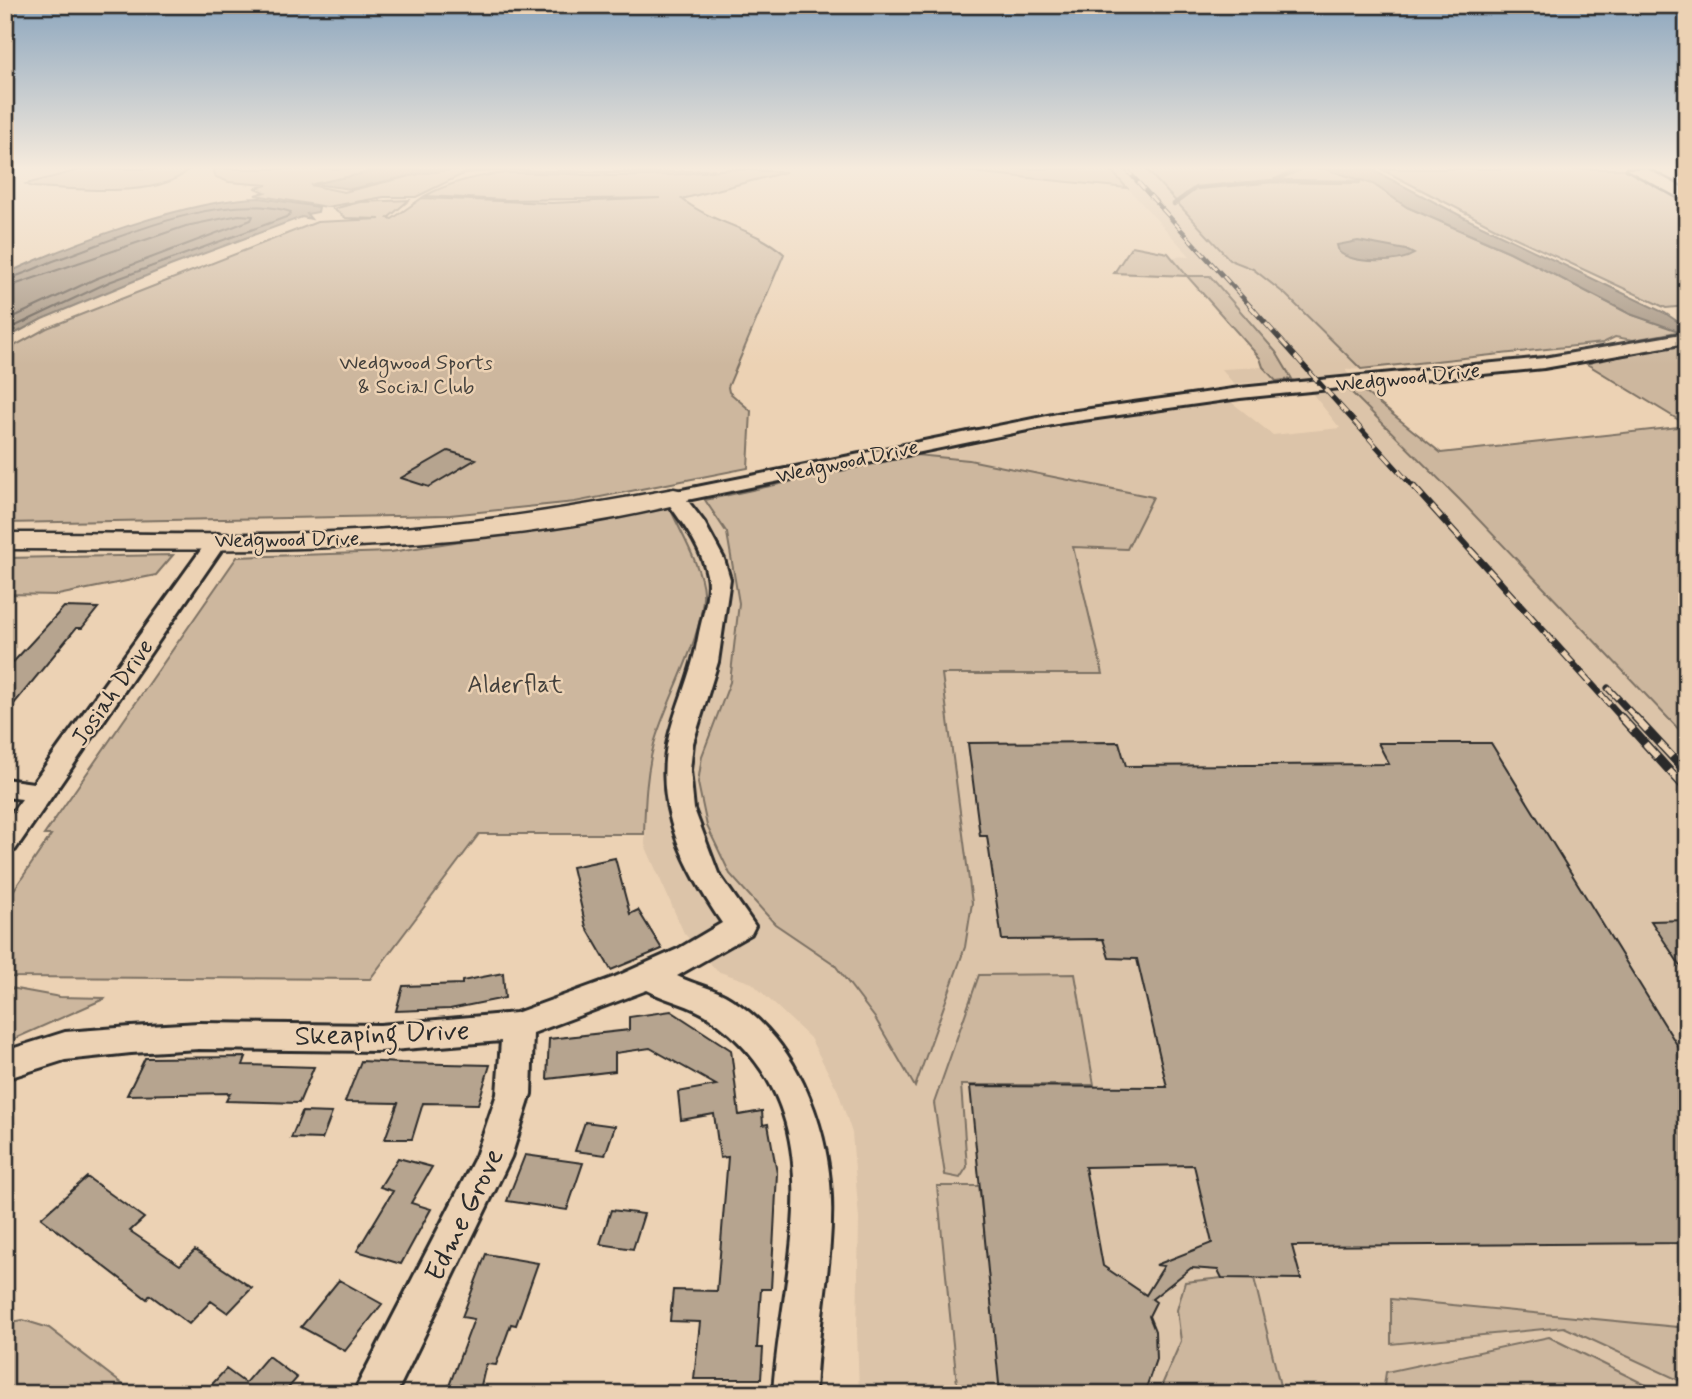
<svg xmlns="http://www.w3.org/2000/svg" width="1692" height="1399" viewBox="0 0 1692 1399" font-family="Mynerve,sans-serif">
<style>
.built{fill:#dcc4a9}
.green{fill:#cdb79e;stroke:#7c7164;stroke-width:2}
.water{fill:#a29280;stroke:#72695e;stroke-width:2}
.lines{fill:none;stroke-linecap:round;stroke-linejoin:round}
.shore{stroke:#5b544d;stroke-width:2}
.stream{stroke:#72695e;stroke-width:4.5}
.building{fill:#b6a48f;stroke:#2b2b2b;stroke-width:2;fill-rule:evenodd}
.street-casing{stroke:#2b2b2b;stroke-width:6}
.secondary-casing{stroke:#2b2b2b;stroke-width:5}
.street{fill:#ecd2b4;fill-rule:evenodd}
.secondary{fill:#ecd2b4;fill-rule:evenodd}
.rail-far3-casing{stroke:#2b2b2b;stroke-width:4.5}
.rail-far2-casing{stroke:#2b2b2b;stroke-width:5}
.rail-far1-casing{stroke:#2b2b2b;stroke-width:7}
.rail-casing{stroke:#2b2b2b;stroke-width:9}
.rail-far3{stroke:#ecd2b4;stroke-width:2.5;stroke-dasharray:9;stroke-linecap:butt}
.rail-far2{stroke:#ecd2b4;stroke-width:3.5;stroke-dasharray:11;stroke-linecap:butt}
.rail-far1{stroke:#ecd2b4;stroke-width:4.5;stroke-dasharray:14;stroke-linecap:butt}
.rail{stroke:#ecd2b4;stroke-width:6;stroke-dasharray:18;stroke-linecap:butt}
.labels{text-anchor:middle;stroke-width:5;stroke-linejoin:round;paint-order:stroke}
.far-park-label{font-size:21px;fill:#43403c;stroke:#ecd2b4}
.far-street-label{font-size:21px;fill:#2b2b2b;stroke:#ecd2b4}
.park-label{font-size:24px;fill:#43403c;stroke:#ecd2b4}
.street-label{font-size:24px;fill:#2b2b2b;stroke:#ecd2b4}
.near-street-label{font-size:28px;fill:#2b2b2b;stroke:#ecd2b4}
</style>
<rect width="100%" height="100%" fill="#ecd2b4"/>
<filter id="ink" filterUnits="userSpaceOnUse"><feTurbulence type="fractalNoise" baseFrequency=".0143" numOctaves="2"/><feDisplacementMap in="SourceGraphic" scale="14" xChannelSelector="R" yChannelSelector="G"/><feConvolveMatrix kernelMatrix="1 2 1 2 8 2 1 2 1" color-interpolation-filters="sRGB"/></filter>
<g filter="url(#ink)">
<path class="built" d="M1110,169h36l84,91 23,9 33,26 75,74 -16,1 6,7 -56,5 -89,-106h-19l-15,-19 18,-1z
M1263,367l13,14 -42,3 -13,-15z
M1350,391l110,109 227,238v656h-828l-2,-62 2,-113 -7,-86 -14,-42 -28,-53 -58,-55 -35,-12 -33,-38 -39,-88 1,-60 8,-42 45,-125 4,-24 -2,-15 -31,-71 416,-86 144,-21 43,34 67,-7 -28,-35z"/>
<path class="green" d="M83,169h106c-29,31 -116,19 -157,18l-6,-3z
M213,169h172l-75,16 34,7 79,-19 37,-4 198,4 57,-4 -66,5 -135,-4 -49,3 -49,24h-32l-57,10 -72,-12 10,-3 -9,-4 11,-3 -38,-3 -13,-5z
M728,169l58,3 -104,27c31,25 73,29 102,55l-56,133 1,5 22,19 -3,57 -173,34 -125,13 -445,8v-172l42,-23 270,-106 63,-3 -34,-1 -13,-9 27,-7 49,-2 -21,18 4,1 30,-21 130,5 108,-5 -153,2 -82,-4c66,-36 129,-20 200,-20 35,1 69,-3 103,-7z
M943,169h167l17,19z
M1146,169h180l47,15 34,23 103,45 120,62 52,17 -49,9 -18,-3 -12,6 -242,26 -75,-74 -33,-26 -23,-9z
M1381,169h249l57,30v107l-21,2 -165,-77z
M1132,246l36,7 19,23h23l66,76 16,27 -16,2 -13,-14 -3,-9 -73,-82 -73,-3z
M1687,343v82l-100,-61 6,-2z
M1361,389l80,64 246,-27v312l-227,-238 -110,-109z
M916,455l53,5 184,37 -26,52 -54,-2 30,127h-161l30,229 -7,44 -50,140 -40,-69 -41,-54 -59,-40 -45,-50 -23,-48 -9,-43 4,-27 28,-74 9,-79 -12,-70 -22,-33z
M670,508c10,23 32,60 33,84 2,43 -37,108 -49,152 -8,30 -9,59 -10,90h-165l-109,145 -365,-2v-74l46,-68h-7l193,-278 154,-5z
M173,555l-17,20 -98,20 -53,-1v-36z
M1075,974l19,111h-133l6,82 -7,11 -15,-3 -11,-72 45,-128z
M5,987l55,10 46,1 -101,45z
M937,1186h42l25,208h-46z
M1222,1278h32l28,116h-124l23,-53 -4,-31 8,-28z
M1391,1299l296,29v56l-123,-57 -173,17z
M23,1320l26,8 86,66h-130v-71z
M1549,1337l115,57h-272l-8,-8 2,-14z"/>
<path class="water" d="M385,169h75l-37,4 -72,16 -38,-5z
M1326,169h45l96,50 198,94 22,15v6l-57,-20 -120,-62 -103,-45 -34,-23z
M260,198l59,9 -1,5 -11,2 4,5 -9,-2 -132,49 -128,53 -37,20v-65c65,-30 184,-75 255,-76z
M1358,241l48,9 8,4c-16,10 -60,10 -75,-2l-2,-7z"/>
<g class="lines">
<path class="shore" d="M5,279c18,-3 34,-13 51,-19 65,-23 167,-70 235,-48l-2,4 -180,66 -104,49
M5,288l181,-62 53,-11 14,1 -2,4 -156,59 -90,42"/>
<path class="stream" d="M1273,181l86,1
M1196,188l77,-7 27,-12
M1174,204l19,-14"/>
</g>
<path class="building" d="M448,451l28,8 -47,28 -28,-9z
M64,607l34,1 -16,20h-6l-71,87v-44z
M1119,742l7,24 263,-2 -11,-21h113l196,318v182l-395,3 9,33 -79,-1 -4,-8 -27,-2 -39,31 4,3 -7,14 6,15 1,28 -10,29 -5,6h-141l-30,-308 197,1 -30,-128 -28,-1 -6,-19 -101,1 -15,-104h-7l-12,-93zM1194,1165l18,78 -56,22 8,1 -18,29 -43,-29 -18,-99z
M615,858l15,56 8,-4 24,39 -51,21 -25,-43 -14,-60z
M1687,920v56l-36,-55z
M503,973l2,25 -55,11 -54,2 7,-25 59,-2v-3z
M671,1011l60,39 8,65 23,-4 1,14 5,-1 9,49 -6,116h-10l-4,59h6l-2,31h-67l6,-57 -30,-1 3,-31 44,1 11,-134 -8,1 -6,-44 -33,6 -3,-28 38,-7 -66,-37 -35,5v18l-68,8 2,-40 80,-9v-13z
M246,1057l-3,8 71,2 -15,36 -73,-2 4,-8 -103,2 18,-37z
M361,1061l40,2 89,2 -12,39 -55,-1 -11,36h-27l13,-36 -53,-1z
M302,1112l30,1 -10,26 -31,-1z
M585,1122l30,4 -10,29 -30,-4z
M525,1155l58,8 -16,47 -60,-9z
M398,1158l34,9 -21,36 20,6 -30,55 -44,-13 36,-60 -13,-4z
M87,1177l57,41 -14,13 50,34 15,-15 57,38 -24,25 -17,-12 -22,23 -39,-29 -3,4 -106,-81z
M611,1210l33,4 -11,35 -33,-5z
M486,1254l52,9 -22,62 -5,-1 -15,41 -10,-1 -7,30h-33l28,-75 -12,-2z
M339,1280l43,24 -37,47 -44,-24z
M268,1356l29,22 -14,16h-80l23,-25 19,14z"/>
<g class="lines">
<g class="street-casing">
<path id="street" d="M1687,333v10l-143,25 -304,30 -178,25 -375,77 17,22 20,37 6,20 -12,83 -25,81 -3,27 4,39 24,64 37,53 -4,8 -74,42c17,9 38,12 54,23 32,20 56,50 72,84 53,112 16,197 12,311h-42c8,-132 70,-281 -63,-376 -18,-13 -43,-17 -63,-28l-114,43 -2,61 -20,63 -115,237h-43l123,-238 21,-62 4,-53 -121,10 -181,-2 -68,4 -66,7 -60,19v-28l60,-19 66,-5 68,-4 181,2 136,-12 99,-36 63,-28 44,-26c-36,-53 -67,-112 -55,-178 7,-36 25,-70 31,-107 3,-18 13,-45 9,-63 -6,-30 -26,-53 -43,-78l3,-4 395,-80 178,-25 304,-30z
M218,534l10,6 -213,310 -10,3v-31l17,-23 -17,-2v-18l28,4 178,-247z"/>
</g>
<g class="secondary-casing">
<path id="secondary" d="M1627,169h20l40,21v12z
M674,489l9,2 4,6 -4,6c-222,55 -451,46 -678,46v-16c123,-1 246,5 368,-3 102,-6 201,-22 301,-41z"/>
</g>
<use href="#street" class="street"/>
<use href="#secondary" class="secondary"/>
<g class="rail-far3-casing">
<path id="rail-far3" d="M1126,169l127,140"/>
</g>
<g class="rail-far2-casing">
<path id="rail-far2" d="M1251,307l163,181"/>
</g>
<g class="rail-far1-casing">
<path id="rail-far1" d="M1413,486l210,233
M1608,688l29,31"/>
</g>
<g class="rail-casing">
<path id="rail" d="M1621,717l66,73
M1635,717l52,56"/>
</g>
<use href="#rail-far3" class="rail-far3"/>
<use href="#rail-far2" class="rail-far2"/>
<use href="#rail-far1" class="rail-far1"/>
<use href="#rail" class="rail"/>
</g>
</g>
<linearGradient id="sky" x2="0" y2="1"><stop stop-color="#8ca6be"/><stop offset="0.46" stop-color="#f6ebdd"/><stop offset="1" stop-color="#f6ebdd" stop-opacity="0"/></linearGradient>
<rect width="1692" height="365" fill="url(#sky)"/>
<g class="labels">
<g class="far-park-label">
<text x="416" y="369">Wedgwood Sports<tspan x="416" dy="24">&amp; Social Club</tspan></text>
</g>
<g class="far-street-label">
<text transform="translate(1408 377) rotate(-6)" y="7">Wedgwood Drive</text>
<text transform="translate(847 461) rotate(-12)" y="7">Wedgwood Drive</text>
<text transform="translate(287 539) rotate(-1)" y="7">Wedgwood Drive</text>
</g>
<g class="park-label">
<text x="515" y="692">Alderflat</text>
</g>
<g class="street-label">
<text transform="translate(112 692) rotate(-55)" y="8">Josiah Drive</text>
</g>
<g class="near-street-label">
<text transform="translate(382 1032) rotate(-2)" y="10">Skeaping Drive</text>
<text transform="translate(463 1214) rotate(-64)" y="10">Edme Grove</text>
</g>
</g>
<rect width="1692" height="1399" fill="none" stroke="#ecd2b4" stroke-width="28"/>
<rect x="14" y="14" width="1664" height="1371" fill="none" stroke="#2b2b2b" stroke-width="2.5" filter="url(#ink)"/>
</svg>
